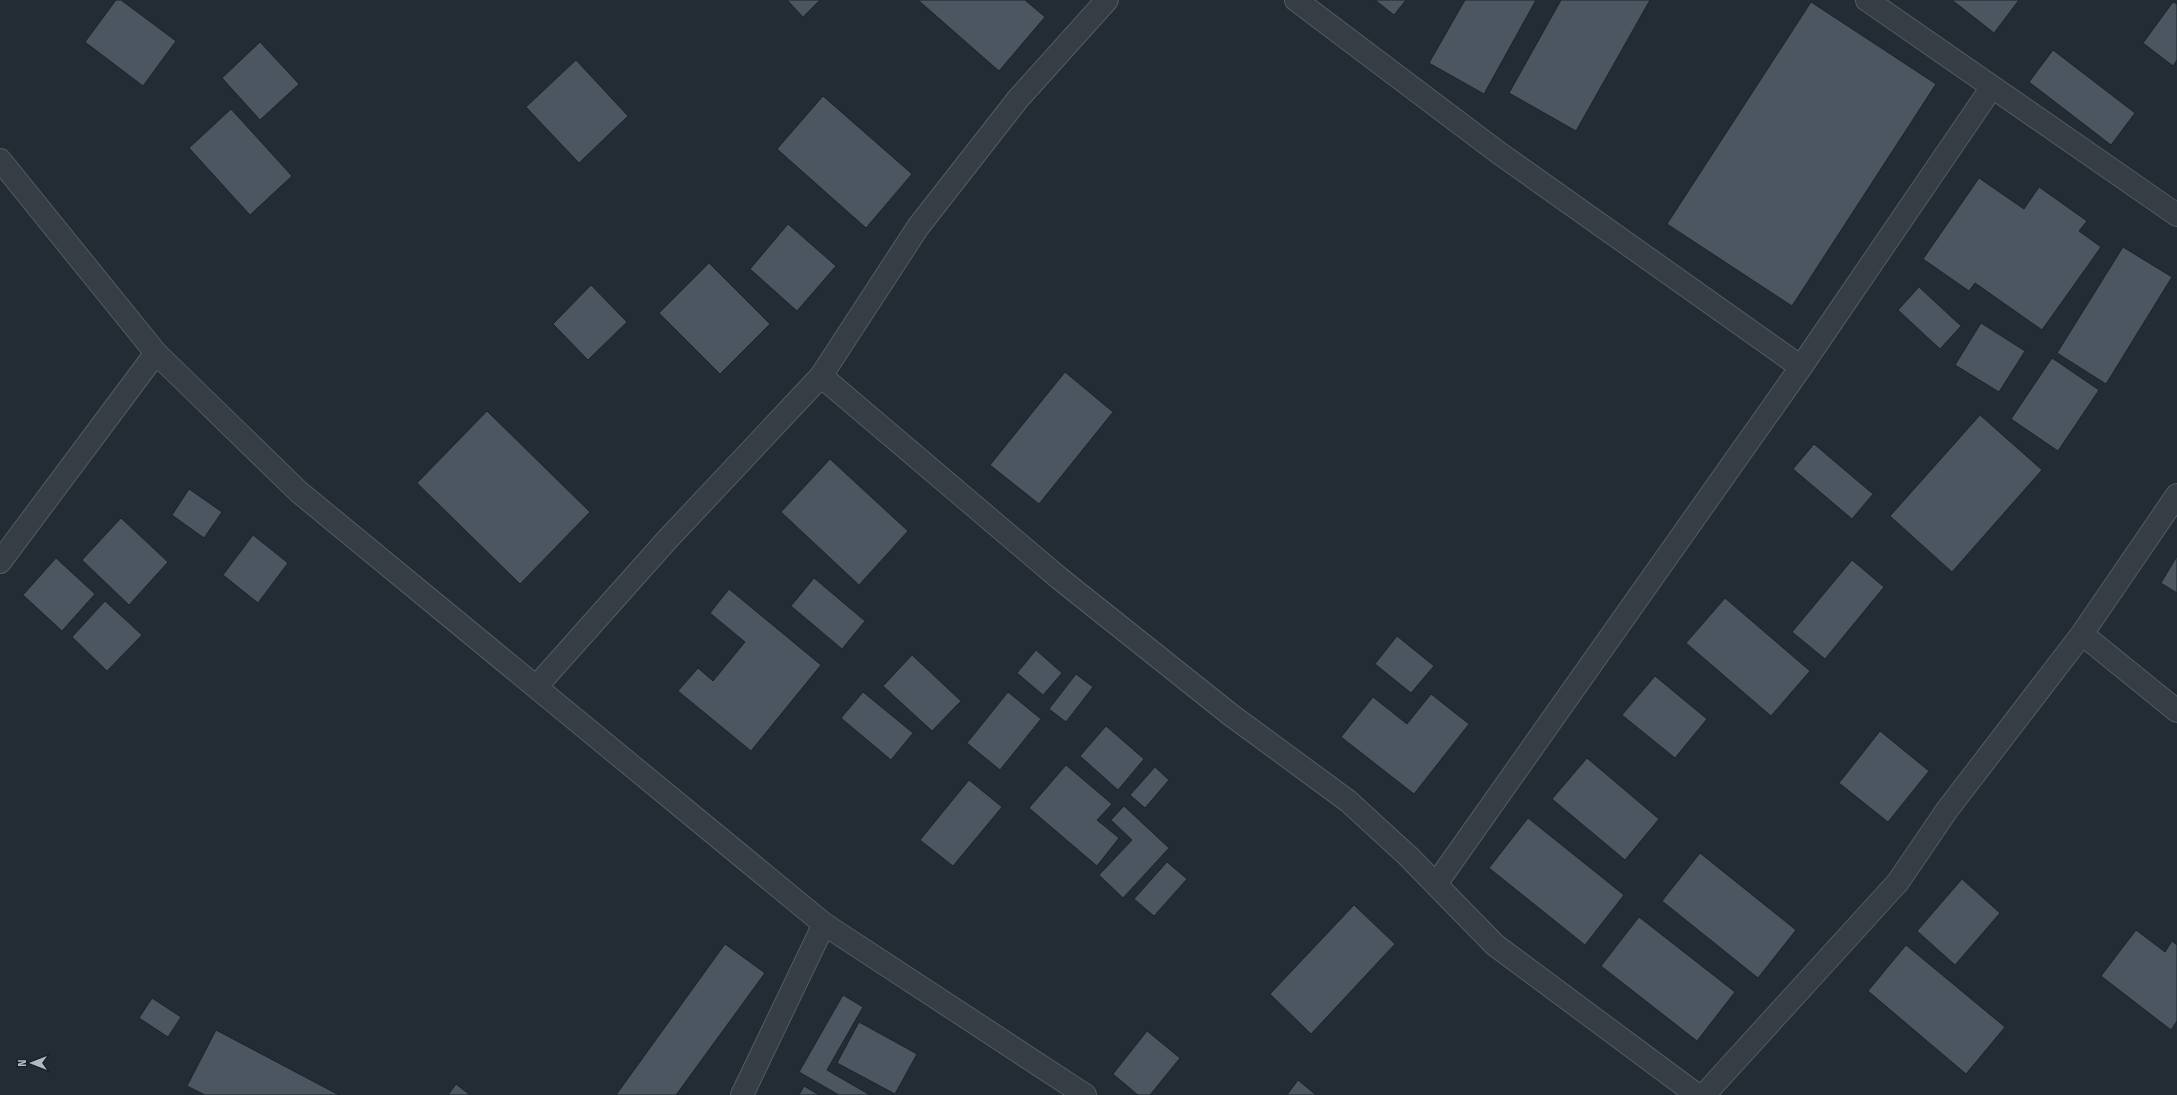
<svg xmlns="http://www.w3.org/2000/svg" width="2177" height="1095" viewBox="0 0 2177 1095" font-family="'Fira Sans',sans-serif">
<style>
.building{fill:#4b5660;stroke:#1d242c}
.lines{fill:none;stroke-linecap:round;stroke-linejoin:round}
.minor-casing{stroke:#535b63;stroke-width:24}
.minor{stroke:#363d45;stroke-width:22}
</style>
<rect width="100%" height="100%" fill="#232b34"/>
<path class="building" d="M116,0h5l55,41 -33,45 -58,-44z
M787,0h33l-17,17z
M918,0h107l20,17 -46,54z
M1375,0h31l-12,15z
M1465,0h71l-52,94 -55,-31z
M1561,0h89l-74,131 -67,-38z
M1952,0h67l-25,33z
M1811,2l125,82 -144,222 -125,-82z
M2173,2l4,2v56l-4,6 -30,-23z
M260,42l39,42 -39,36 -38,-42z
M2053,50l82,63 -24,32 -82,-63z
M576,60l52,56 -49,47 -53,-56z
M823,96l89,78 -46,54 -89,-79z
M231,109l61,67 -42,39 -61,-67z
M1979,178l45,31 15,-22 48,34 -8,10 22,16 -59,83 -67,-47 -6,8 -46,-32z
M788,224l48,42 -39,45 -47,-42z
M2123,247l49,30 -66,107 -49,-31z
M709,263l61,61 -50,50 -61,-61z
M591,285l36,37 -39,38 -35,-36z
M1919,287l42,39 -21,23 -42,-39z
M1981,323l44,28 -26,41 -44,-27z
M2052,358l47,32 -41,61 -47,-32z
M1065,372l48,40 -74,92 -49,-39z
M487,411l103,101 -70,72 -103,-101z
M1980,415l62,55 -90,102 -62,-56z
M1814,444l59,50 -21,25 -59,-50z
M830,459l78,72 -49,54 -78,-73z
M189,489l33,23 -18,26 -32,-23z
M121,518l47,44 -39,43 -47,-45z
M253,535l35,28 -30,40 -35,-28z
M2177,556v37l-16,-10z
M56,558l39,36 -33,37 -39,-36z
M1852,560l32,27 -59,72 -33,-27z
M814,578l51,43 -23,28 -51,-43z
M729,589l92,76 -70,86 -73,-60 20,-23 15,13 32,-39 -35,-29z
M1725,598l85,73 -39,45 -85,-73z
M105,601l37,34 -35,36 -35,-34z
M1397,636l37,30 -23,27 -36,-29z
M1036,650l26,23 -19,22 -26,-22z
M912,655l49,46 -29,30 -49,-45z
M1076,674l17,13 -27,35 -17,-13z
M1655,676l52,43 -32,39 -53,-43z
M863,692l50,41 -22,27 -50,-42z
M1008,692l33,27 -41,51 -33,-27z
M1431,694l38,30 -55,70 -73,-57 32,-40 34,27z
M1106,726l38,33 -26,31 -38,-34z
M1880,731l49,40 -41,51 -49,-39z
M1587,758l72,61 -34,41 -73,-61z
M1066,765l46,39 -15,16 22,18 -22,28 -68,-58z
M1155,767l14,13 -24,28 -15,-13z
M969,780l33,27 -49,59 -33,-26z
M1124,806l45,42 -46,50 -24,-23 33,-35 -21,-20z
M1528,818l96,77 -39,50 -96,-77z
M1700,853l96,77 -38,48 -96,-77z
M1167,862l20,17 -33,37 -20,-17z
M1962,879l38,34 -45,52 -38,-34z
M1354,905l41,39 -84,90 -41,-40z
M1639,917l96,75 -38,49 -96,-75z
M2136,930l29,22 7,-11 5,4v76l-6,9 -70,-54z
M725,944l40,29 -89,122h-60z
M1906,945l99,82 -39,47 -98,-83z
M843,995l20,12 -36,63 43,25h-31l-40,-23z
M152,998l29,19 -13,20 -29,-19z
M859,1022l58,32 -22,40 -58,-31z
M216,1030l123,65h-134l-18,-9z
M1147,1031l33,27 -30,37h-12l-25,-21z
M1298,1080l18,15h-29z
M456,1084l14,11h-22z
M804,1086l15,9h-20z"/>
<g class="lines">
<g class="minor-casing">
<path id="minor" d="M1296,0l203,153 302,214
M1867,0l310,215
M0,160l156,193 143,139 525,432 261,171
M821,376l238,202 172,137 117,86 60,55 87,89 202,150
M0,562l156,-209
M2082,634l95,77
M536,687l130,-146 155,-165 97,-149 100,-128 89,-99
M1436,884l365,-517 191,-280
M742,1095l82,-171
M1704,1095l194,-213 49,-72 135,-176 95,-139"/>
</g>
<use href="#minor" class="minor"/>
</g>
<g transform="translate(32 1063) rotate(270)" stroke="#1b222a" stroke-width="3" paint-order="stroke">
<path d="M0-3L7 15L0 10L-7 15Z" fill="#b0b8c2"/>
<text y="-6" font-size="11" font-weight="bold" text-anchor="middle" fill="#b0b8c2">N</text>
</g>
</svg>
